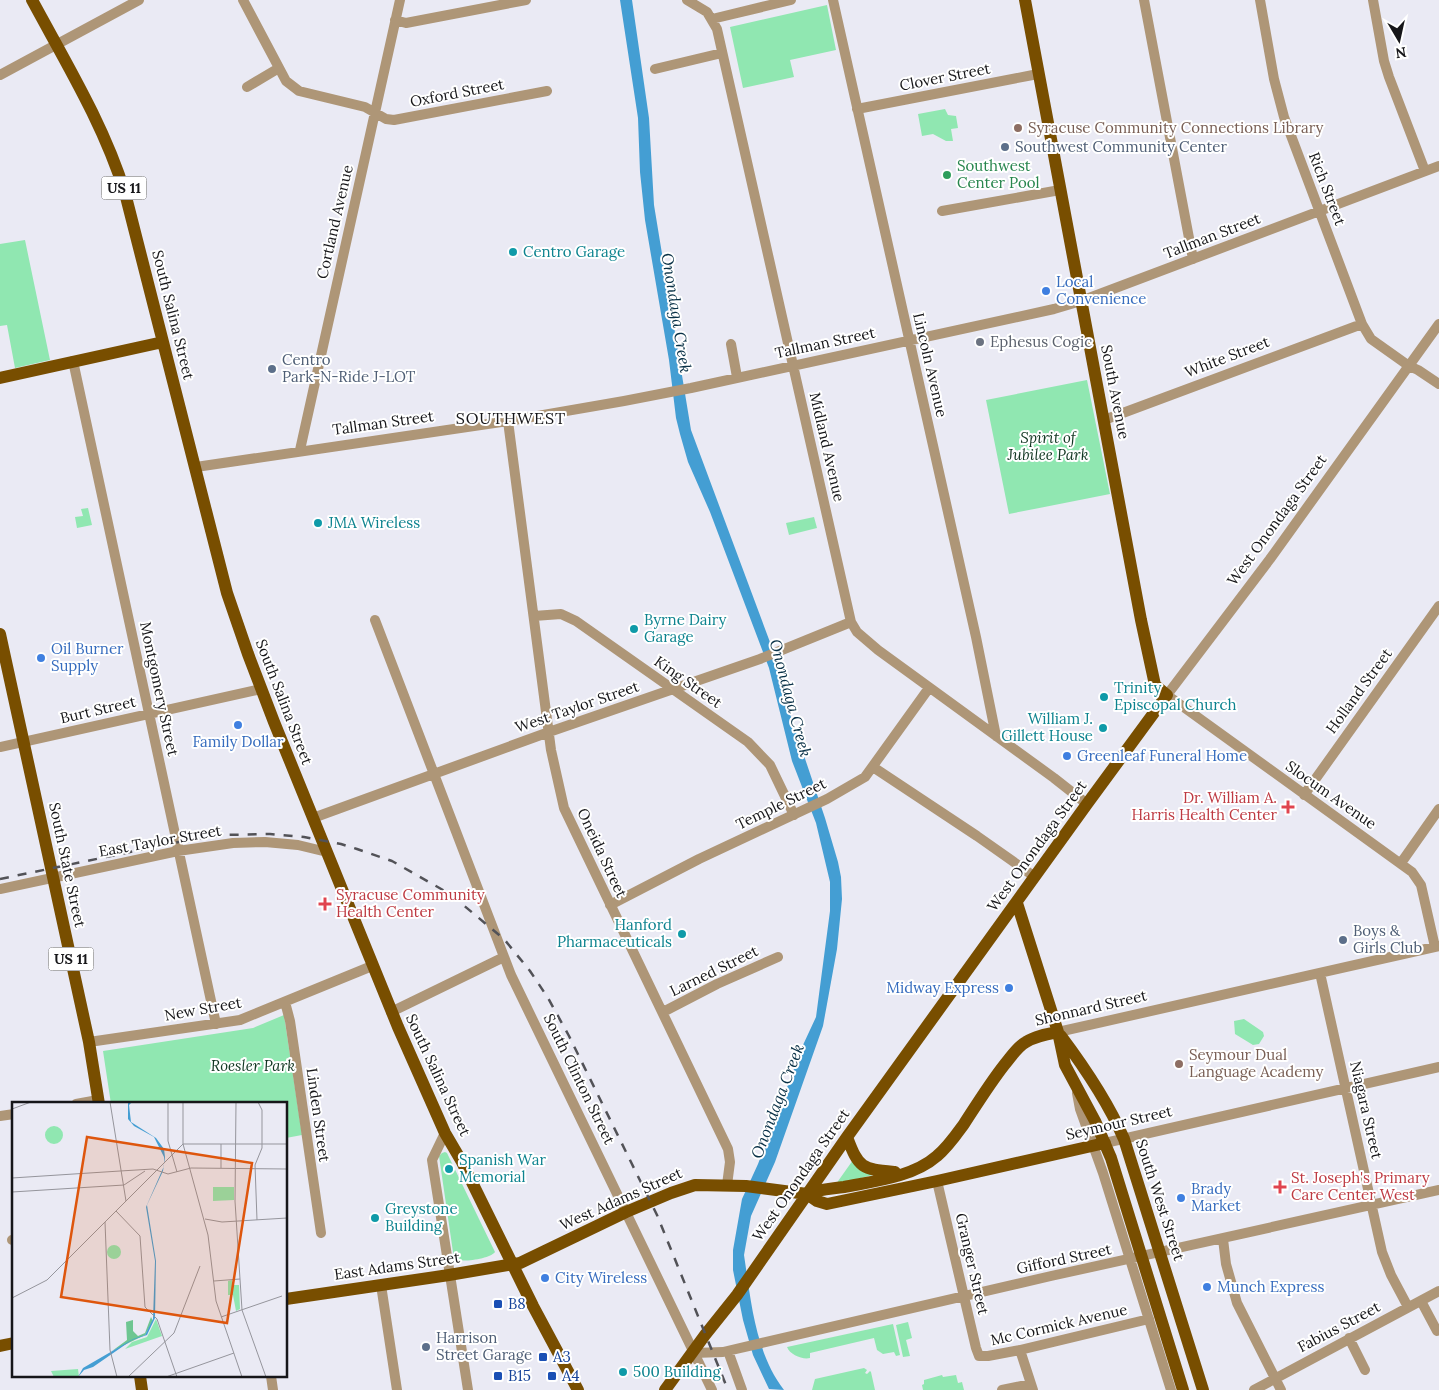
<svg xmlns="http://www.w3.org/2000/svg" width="1439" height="1390" viewBox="0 0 1439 1390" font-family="Lora,serif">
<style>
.green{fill:#90e7b1}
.water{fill:#449ed3}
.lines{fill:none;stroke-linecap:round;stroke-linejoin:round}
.minor{stroke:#ae9677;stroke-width:10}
.major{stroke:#784e00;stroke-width:12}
.rail{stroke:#525257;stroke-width:2.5;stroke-dasharray:9 9;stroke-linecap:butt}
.education-dot{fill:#8d6e63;stroke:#fff;stroke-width:2}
.service-dot{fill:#5c6f8a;stroke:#fff;stroke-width:2}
.leisure-dot{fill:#2e9e5b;stroke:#fff;stroke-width:2}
.culture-dot{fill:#0f9aa8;stroke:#fff;stroke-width:2}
.shop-dot{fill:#3f7fe0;stroke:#fff;stroke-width:2}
.worship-dot{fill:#6b7280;stroke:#fff;stroke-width:2}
.health-dot{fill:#e0444e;stroke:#fff;stroke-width:2}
.transit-dot{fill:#1a4fb4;stroke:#fff;stroke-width:2}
.labels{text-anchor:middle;stroke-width:4;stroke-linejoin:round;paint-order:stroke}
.shield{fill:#fff;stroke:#5c5c5e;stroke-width:1}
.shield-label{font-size:14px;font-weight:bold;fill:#161619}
.street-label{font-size:15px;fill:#161619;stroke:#fff}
.education-label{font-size:15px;fill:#785e54;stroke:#fff;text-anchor:start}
.service-label{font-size:15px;fill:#4e5e75;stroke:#fff;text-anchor:start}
.leisure-label{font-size:15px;fill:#27864d;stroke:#fff;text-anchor:start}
.culture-label{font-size:15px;fill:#0d838f;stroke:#fff;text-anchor:start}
.shop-label{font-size:15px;fill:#366cbe;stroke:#fff;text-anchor:start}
.worship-label{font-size:15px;fill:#5b616d;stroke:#fff;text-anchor:start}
.park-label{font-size:15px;font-style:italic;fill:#0f3520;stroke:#fff}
.health-label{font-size:15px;fill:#be3a42;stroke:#fff;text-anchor:start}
.transit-label{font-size:15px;fill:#164399;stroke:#fff;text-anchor:start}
.water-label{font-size:16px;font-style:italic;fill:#083046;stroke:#fff}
.neighbourhood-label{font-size:16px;letter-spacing:1px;fill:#161619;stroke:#fff}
.inset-road{fill:none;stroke:#95959c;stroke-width:1}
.view{fill:#de560d;fill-opacity:0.15;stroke:#de560d;stroke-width:2.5}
.inset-edge{fill:none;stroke:#161619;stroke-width:2.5}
</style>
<rect width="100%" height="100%" fill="#eaeaf4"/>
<path class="green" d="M827,5l9,45 -46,10 4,17 -51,11 -13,-61z
M945,109l3,6 8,1 2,12 -7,1 2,12h-7l-13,-7 -11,2 -4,-22z
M25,240l25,120 -35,8 -8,-43 -7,1v-82z
M1087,380l23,114 -101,20 -23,-114z
M88,508l4,17 -15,3 -2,-11 8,-1 -2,-7z
M814,517l3,11 -28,7 -3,-12z
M284,1015l18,120 -16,3v-34h-175l-8,-53 150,-23z
M1244,1019l19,13 1,4 -5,8 -6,1 -18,-11 -1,-13z
M445,1152l2,1 48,99c-5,7 -34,11 -41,7l-15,-103 3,-3z
M853,1160l20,15 -37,9z
M908,1322l4,16 -6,2 4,16 -7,1 -7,-32z
M893,1324l7,31 -4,1 -2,-4 -11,2 -6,-4 -3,-12 -64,15v5c-7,2 -20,-3 -23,-11z
M864,1368l3,2 -2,3 2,1 3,-3 1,1 4,18h-63l3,-11z
M942,1375l1,2 13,-2 2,8 4,-1 2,8h-41l-1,-5 2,-1v-4z"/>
<path class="water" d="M620,0h12l17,118 5,87 37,225 89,239 10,45 35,104 13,44 3,15 1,22 -5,50 -14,77 -48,136 -24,54 -7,39c7,46 11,97 40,135l-15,-1 -16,-34 -10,-35 -10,-50v-20l9,-51 16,-35 45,-119 13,-28 14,-106v-29l-14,-59 -24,-62 -23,-93 -59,-156 -22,-50 -8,-28 -4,-16 -7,-58 -24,-140 -5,-48 -2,-54z"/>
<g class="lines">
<path class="minor" d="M243,0l43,81 13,10 66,16 21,12 8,1 153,-29
M687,0l20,12 10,17 134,593 6,10 21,18 176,128 33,26
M833,0l143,637 20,99
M1144,0l49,259
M1260,0l14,79 10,38 78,207 9,15 38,27 9,4 21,14
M1373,0l11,61 5,16 36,94
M712,19l79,-19
M395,20l11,3 120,-23
M655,69l67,-16
M0,75l139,-75
M247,87l32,-19
M857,109l181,-35
M942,211l118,-21
M731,344l6,33
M73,361l143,663
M1104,420l258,-96
M508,421l43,329 13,58 164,341 2,13 -3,23
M300,450l100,-450
M196,467l312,-46 116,-20 67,-13 363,-79 27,-8 358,-135
M534,616l27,-2 15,7 172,121 22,23 24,50
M375,620l136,355 201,415
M0,747l261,-58
M873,767l104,69 58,41
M1304,795l135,-189
M313,818l236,-86 211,-73 91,-37
M1401,863l38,-54
M0,889l178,-38 55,-8 32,-1 33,3 29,7
M610,905l89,-46 128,-60 38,-22 64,-89
M1435,947l-14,-62 -9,-13 -245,-177 103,-136 169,-235
M1320,973l62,279 9,23 17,32
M285,1002l5,19 31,212
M391,1012l113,-55
M663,1012l54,-28 61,-27
M1058,1032l381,-86
M89,1042l151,-22 132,-54
M1077,1093l3,16 23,64 68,217
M76,1104l22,-4
M0,1116l14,-2
M445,1133l-13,27 36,230
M1105,1143l334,-76
M937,1181l39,167 3,8h9l32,-6 129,-31
M1223,1239l3,25 11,39 44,87
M12,1240h2
M381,1285l16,105
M1421,1301l16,30
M1349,1338l16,32
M1020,1350l13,40
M728,1351l14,39
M694,1353l29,-1 328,-76 388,-86
M271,1376l2,14
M1002,1390l29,-6
M1254,1390l185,-99"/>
<path class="major" d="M32,0c34,63 72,125 93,193l102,400 21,61 26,68 124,305 47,106 17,29 71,144 45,84
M0,378l163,-36
M0,634l89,408 10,62
M1017,903l41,129 7,33 30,56 16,37 72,232
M1061,1036c24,32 47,66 63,103l79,251
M847,1137c12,32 15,32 48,35
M807,1194c13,-5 24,-5 37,-7 31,-6 69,-10 93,-31 11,-9 19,-21 27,-32 13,-20 26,-41 41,-60 6,-7 12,-17 21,-22 9,-6 21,-8 32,-10
M286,1299l163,-24 71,-12 106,-51 45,-19 24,-8 51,1 61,8 10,7 10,3 110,-23 168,-38
M0,1346l14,-3
M140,1376l2,14
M665,1390l40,-55 32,-40 110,-158 240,-333 80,-109 -12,-10 -14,-65 -116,-620"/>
<path class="rail" d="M0,879l188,-39 35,-5 47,-1 34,3 37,7 16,5 35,12 58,33 54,45 26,32 18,27 21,38 88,179 71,175"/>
</g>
<g class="education-dot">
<circle cx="1018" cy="128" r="5"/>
<circle cx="1179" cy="1064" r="5"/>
</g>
<g class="service-dot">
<circle cx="1005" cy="147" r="5"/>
<circle cx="272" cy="369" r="5"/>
<circle cx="1343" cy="940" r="5"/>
<circle cx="426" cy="1347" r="5"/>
</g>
<circle class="leisure-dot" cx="947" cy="175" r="5"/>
<g class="culture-dot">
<circle cx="513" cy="252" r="5"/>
<circle cx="318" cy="523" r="5"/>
<circle cx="634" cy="629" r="5"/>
<circle cx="1104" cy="697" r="5"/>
<circle cx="1103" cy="728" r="5"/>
<circle cx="682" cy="934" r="5"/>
<circle cx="449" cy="1169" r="5"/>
<circle cx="375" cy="1218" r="5"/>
<circle cx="623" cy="1372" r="5"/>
</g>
<g class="shop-dot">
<circle cx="1046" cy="291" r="5"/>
<circle cx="41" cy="658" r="5"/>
<circle cx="238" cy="725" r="5"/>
<circle cx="1067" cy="756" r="5"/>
<circle cx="1009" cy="988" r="5"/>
<circle cx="1181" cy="1198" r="5"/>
<circle cx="545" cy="1278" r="5"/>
<circle cx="1207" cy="1287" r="5"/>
</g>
<circle class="worship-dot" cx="980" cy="342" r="5"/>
<g class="health-dot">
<path d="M1285.5 799.5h5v5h5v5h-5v5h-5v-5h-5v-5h5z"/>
<path d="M322.5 896.5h5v5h5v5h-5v5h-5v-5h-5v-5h5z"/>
<path d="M1277.5 1179.5h5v5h5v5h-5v5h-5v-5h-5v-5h5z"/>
</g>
<g class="transit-dot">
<rect x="493" y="1299" width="10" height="10" rx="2.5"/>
<rect x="538" y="1352" width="10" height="10" rx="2.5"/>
<rect x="493" y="1371" width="10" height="10" rx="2.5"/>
<rect x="547" y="1371" width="10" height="10" rx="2.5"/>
</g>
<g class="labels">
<g class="shield">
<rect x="101.5" y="176.5" width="45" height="23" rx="4"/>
<rect x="48.5" y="947.5" width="45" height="23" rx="4"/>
</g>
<g class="shield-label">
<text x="124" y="193">US 11</text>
<text x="71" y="964">US 11</text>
</g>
<g class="street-label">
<text transform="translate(945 77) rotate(-11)" y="5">Clover Street</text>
<text transform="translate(457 93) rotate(-11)" y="5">Oxford Street</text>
<text transform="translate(1327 189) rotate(69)" y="5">Rich Street</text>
<text transform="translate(335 222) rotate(-77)" y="5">Cortland Avenue</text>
<text transform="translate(1212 236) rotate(-21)" y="5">Tallman Street</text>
<text transform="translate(173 315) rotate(76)" y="5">South Salina Street</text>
<text transform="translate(825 343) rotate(-12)" y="5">Tallman Street</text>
<text transform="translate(1227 357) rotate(-21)" y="5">White Street</text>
<text transform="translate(930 365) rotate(77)" y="5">Lincoln Avenue</text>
<text transform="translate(1115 392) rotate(79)" y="5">South Avenue</text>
<text transform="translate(383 423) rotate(-8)" y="5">Tallman Street</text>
<text transform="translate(827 447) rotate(77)" y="5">Midland Avenue</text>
<text transform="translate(1277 520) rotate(-54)" y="5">West Onondaga Street</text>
<text transform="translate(688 682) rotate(35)" y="5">King Street</text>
<text transform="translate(159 689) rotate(78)" y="5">Montgomery Street</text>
<text transform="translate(1359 691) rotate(-54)" y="5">Holland Street</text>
<text transform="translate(284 702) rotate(69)" y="5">South Salina Street</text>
<text transform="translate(577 707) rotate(-19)" y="5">West Taylor Street</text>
<text transform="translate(98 710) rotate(-13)" y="5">Burt Street</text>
<text transform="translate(1331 795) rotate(35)" y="5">Slocum Avenue</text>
<text transform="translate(781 804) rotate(-26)" y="5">Temple Street</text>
<text transform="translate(160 841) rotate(-10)" y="5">East Taylor Street</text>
<text transform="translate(1037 846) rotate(-54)" y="5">West Onondaga Street</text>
<text transform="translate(602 853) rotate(65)" y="5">Oneida Street</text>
<text transform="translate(67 865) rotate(78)" y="5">South State Street</text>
<text transform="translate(714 971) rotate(-26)" y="5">Larned Street</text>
<text transform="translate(1091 1008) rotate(-13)" y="5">Shonnard Street</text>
<text transform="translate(203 1009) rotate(-10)" y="5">New Street</text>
<text transform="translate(438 1075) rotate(65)" y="5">South Salina Street</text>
<text transform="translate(579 1079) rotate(64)" y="5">South Clinton Street</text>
<text transform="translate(1366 1110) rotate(77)" y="5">Niagara Street</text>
<text transform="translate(318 1115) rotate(82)" y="5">Linden Street</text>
<text transform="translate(1119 1123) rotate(-13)" y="5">Seymour Street</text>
<text transform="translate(801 1175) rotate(-55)" y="5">West Onondaga Street</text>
<text transform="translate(621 1199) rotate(-24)" y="5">West Adams Street</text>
<text transform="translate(1160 1200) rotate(72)" y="5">South West Street</text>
<text transform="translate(1064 1259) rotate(-12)" y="5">Gifford Street</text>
<text transform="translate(972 1264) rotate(77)" y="5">Granger Street</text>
<text transform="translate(397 1266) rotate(-8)" y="5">East Adams Street</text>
<text transform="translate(1059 1325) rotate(-13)" y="5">Mc Cormick Avenue</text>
<text transform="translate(1339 1327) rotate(-28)" y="5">Fabius Street</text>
</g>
<g class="education-label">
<text x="1028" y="133">Syracuse Community Connections Library</text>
<text x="1189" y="1060">Seymour Dual<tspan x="1189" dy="17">Language Academy</tspan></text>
</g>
<g class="service-label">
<text x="1015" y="152">Southwest Community Center</text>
<text x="282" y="365">Centro<tspan x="282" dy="17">Park-N-Ride J-LOT</tspan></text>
<text x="1353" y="936">Boys &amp;<tspan x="1353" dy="17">Girls Club</tspan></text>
<text x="436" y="1343">Harrison<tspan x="436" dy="17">Street Garage</tspan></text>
</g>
<g class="leisure-label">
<text x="957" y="171">Southwest<tspan x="957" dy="17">Center Pool</tspan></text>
</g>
<g class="culture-label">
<text x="523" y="257">Centro Garage</text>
<text x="328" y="528">JMA Wireless</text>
<text x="644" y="625">Byrne Dairy<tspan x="644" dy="17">Garage</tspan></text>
<text x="1114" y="693">Trinity<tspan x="1114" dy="17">Episcopal Church</tspan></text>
<text x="1093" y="724" text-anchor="end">William J.<tspan x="1093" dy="17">Gillett House</tspan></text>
<text x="672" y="930" text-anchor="end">Hanford<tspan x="672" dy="17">Pharmaceuticals</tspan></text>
<text x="459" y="1165">Spanish War<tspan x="459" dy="17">Memorial</tspan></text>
<text x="385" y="1214">Greystone<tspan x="385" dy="17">Building</tspan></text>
<text x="633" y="1377">500 Building</text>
</g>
<g class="shop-label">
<text x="1056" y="287">Local<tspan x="1056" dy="17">Convenience</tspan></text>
<text x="51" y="654">Oil Burner<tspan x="51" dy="17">Supply</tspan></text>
<text x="238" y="747" text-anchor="middle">Family Dollar</text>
<text x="1077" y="761">Greenleaf Funeral Home</text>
<text x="999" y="993" text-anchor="end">Midway Express</text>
<text x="1191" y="1194">Brady<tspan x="1191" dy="17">Market</tspan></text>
<text x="555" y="1283">City Wireless</text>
<text x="1217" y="1292">Munch Express</text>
</g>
<g class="worship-label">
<text x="990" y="347">Ephesus Cogic</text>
</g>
<g class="park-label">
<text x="1048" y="443">Spirit of<tspan x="1048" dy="17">Jubilee Park</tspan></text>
<text x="253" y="1071">Roesler Park</text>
</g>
<g class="health-label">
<text x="1277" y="803" text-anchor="end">Dr. William A.<tspan x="1277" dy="17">Harris Health Center</tspan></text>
<text x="336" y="900">Syracuse Community<tspan x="336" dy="17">Health Center</tspan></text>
<text x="1291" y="1183">St. Joseph's Primary<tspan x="1291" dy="17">Care Center West</tspan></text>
</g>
<g class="transit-label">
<text x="508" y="1309">B8</text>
<text x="553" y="1362">A3</text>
<text x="508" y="1381">B15</text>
<text x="562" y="1381">A4</text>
</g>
<g class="water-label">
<text transform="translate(677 313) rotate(81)" y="6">Onondaga Creek</text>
<text transform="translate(791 698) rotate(75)" y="6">Onondaga Creek</text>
<text transform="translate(777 1101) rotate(-69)" y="6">Onondaga Creek</text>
</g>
<g class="neighbourhood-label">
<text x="511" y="424">SOUTHWEST</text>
</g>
</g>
<g transform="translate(12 1102)">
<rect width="275" height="275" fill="#eaeaf4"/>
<path d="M33 33a9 9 0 1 1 18 0a9 9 0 1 1-18 0ZM201,85h21v13l-21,1zM95 150a7 7 0 1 1 14 0a7 7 0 1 1-14 0ZM220,178v5h7l1,24 -4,2 -3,-16h-5v-14zM144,217l6,17 -37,13 7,-7 15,-5zM66,267l1,8h-25l-3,-6z" fill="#90e7b1"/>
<path d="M139,215l2,4 -8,14 -33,16 15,-11 -1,-18 7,-2v11l5,5 7,-3z" fill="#6ec691"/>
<path d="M120,0l-3,3 2,17 25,16 8,11 1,8 -2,14 -16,34 9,56 -1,57 -8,17 -15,5 -39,27 -9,3 -6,7 5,-9 50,-29 12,-4 8,-16 2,-58 -9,-54 18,-41v-9l-10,-20 -20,-11 -6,-7v-16z" fill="#449ed3"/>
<path class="inset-road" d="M98,0l16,99M156,0v39l9,31M171,0v42l25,91 8,66 26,76M0,7l19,-7M171,42h104M209,66v-24M108,69l33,-2 15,5 23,-6 96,1M0,76l108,-7M112,83l21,-14M0,90l112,-7M104,109l24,25 5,71 12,12 20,58M193,117l17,3 65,-4M245,118l-2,-55 7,-17v-38l-4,-8M228,177l2,31 24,67M202,179l26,-2 -5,-78 1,-99M275,179v34M0,196l35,-18 58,-58M209,215l61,-21M105,275l-7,-27 -5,-128 78,-78M116,275l46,-44 26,-67M154,275l68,-24"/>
<path class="view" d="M75,35l165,26 -25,160 -166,-26z"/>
<rect width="275" height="275" class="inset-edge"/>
</g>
<g transform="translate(1399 40) rotate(171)" stroke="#ffffff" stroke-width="4" paint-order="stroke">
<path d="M0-4L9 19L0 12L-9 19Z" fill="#161619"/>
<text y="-8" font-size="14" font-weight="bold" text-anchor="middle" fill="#161619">N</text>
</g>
</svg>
